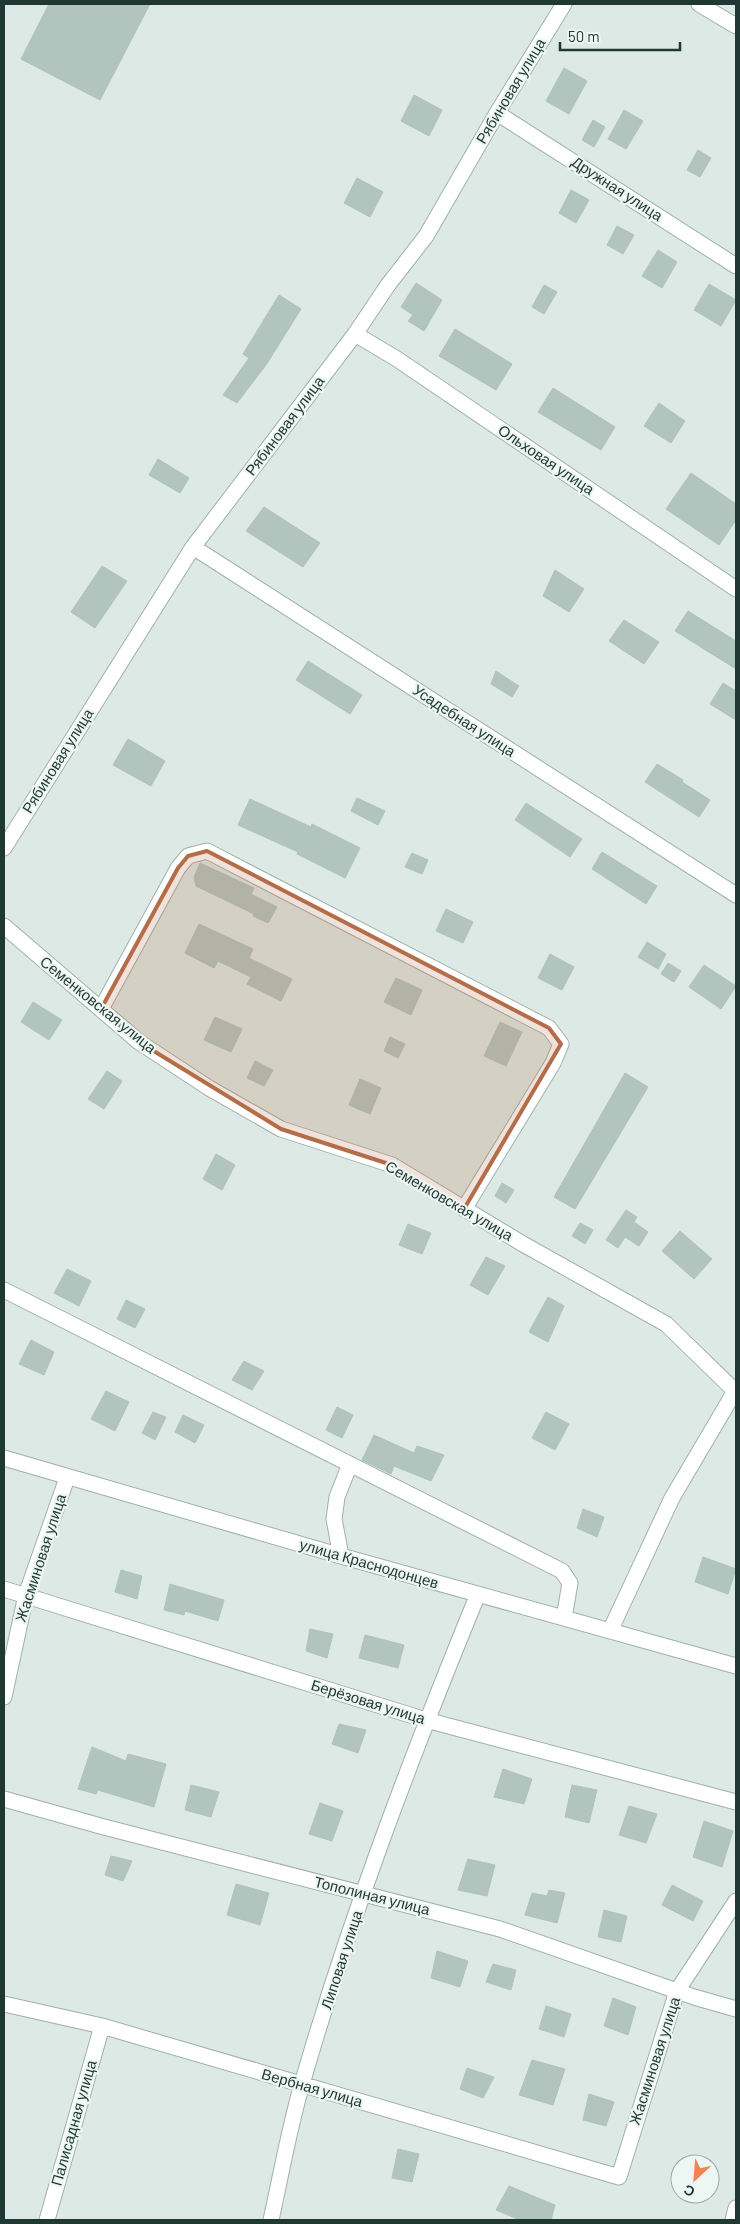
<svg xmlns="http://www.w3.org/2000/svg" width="740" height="2224" viewBox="0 0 740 2224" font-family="Barlow,sans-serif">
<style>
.building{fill:#b2c4be;stroke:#b0c2bc}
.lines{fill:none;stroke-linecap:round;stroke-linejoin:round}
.minor-casing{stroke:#a0b0ab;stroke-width:17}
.minor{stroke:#fff;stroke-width:15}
.marked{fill:#b36d48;fill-opacity:0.2;stroke:#b36d48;stroke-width:4;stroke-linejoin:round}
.labels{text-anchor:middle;stroke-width:4.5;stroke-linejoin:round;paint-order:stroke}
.street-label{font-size:15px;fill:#1f3833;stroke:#edf6f2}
</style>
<rect width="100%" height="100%" fill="#dde9e4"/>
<path class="building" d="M49,4h101l-50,96 -79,-41z
M564,68l23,13 -18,33 -23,-13z
M414,95l28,15 -13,26 -28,-15z
M624,110l19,11 -17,28 -18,-10z
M593,120l12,7 -11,20 -12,-7z
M698,150l13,8 -11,19 -13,-7z
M357,178l26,14 -13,25 -26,-14z
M571,190l18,10 -13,23 -17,-10z
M617,226l17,9 -11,19 -16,-9z
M658,250l19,12 -15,26 -20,-12z
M416,283l26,17 -18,31 -16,-10 5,-6 -12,-8z
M709,284l27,16 -15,26 -27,-16z
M544,285l13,7 -13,22 -12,-7z
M279,295l22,14 -35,56 -29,38 -14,-8 26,-37 -6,-4z
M455,329l57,35 -16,26 -57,-34z
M553,388l62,39 -14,23 -63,-38z
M659,403l26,18 -14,22 -27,-17z
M158,459l31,19 -9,15 -31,-18z
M691,473l45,31v16l-17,25 -53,-36z
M264,507l56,36 -17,24 -57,-36z
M102,566l25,15 -32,47 -24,-16z
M555,570l29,19 -15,23 -26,-16z
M688,611l48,30v28l-61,-38z
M624,620l35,22 -15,22 -35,-23z
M308,661l54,34 -12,19 -54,-34z
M496,671l23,15 -7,11 -21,-13z
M723,683l13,8v29l-26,-16z
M128,739l37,22 -14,25 -38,-21z
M657,764l26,16 -1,2 28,18 -11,17 -54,-35z
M357,798l28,13 -7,14 -27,-14z
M250,799l61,28 1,-3 48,24 -15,30 -48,-24 1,-2 -60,-27z
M526,803l56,36 -12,18 -55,-37z
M602,852l55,34 -11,18 -54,-35z
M412,853l16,7 -6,14 -17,-7z
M200,863l54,25 -3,6 26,13 -9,16 -15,-7 1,-2 -58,-28 -2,-9z
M446,909l27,13 -10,21 -27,-12z
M199,924l54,25 -4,9 43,21 -11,22 -34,-17 4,-7 -33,-16 -4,7 -29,-15z
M647,942l19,12 -8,15 -20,-12z
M550,954l24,13 -12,23 -24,-12z
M668,963l13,8 -7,11 -13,-8z
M704,965l32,21 -15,23 -32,-22z
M396,978l26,12 -11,25 -27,-13z
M33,1002l29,18 -13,20 -28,-18z
M215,1017l27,12 -11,23 -27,-12z
M500,1022l22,10 -16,34 -22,-10z
M390,1037l15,7 -7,14 -14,-7z
M255,1061l18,9 -9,16 -17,-8z
M107,1071l15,10 -18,28 -16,-10z
M625,1073l23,14 -73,122 -21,-12z
M360,1079l21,9 -11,26 -21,-9z
M216,1154l19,11 -13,25 -19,-11z
M502,1183l12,7 -8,13 -11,-7z
M626,1210l11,7 -3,5 14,10 -9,14 -14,-9 -7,11 -12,-8z
M580,1223l13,7 -8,14 -13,-8z
M408,1224l23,9 -9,21 -23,-9z
M680,1231l32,28 -18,20 -32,-28z
M486,1257l19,9 -17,29 -18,-10z
M67,1269l24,12 -12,25 -25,-13z
M548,1297l16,9 -16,36 -19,-10z
M126,1300l19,9 -10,19 -18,-9z
M31,1340l23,12 -10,23 -25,-11z
M244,1361l20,10 -12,19 -20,-10z
M106,1391l23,11 -14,29 -24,-12z
M337,1407l16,8 -11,23 -16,-8z
M153,1412l13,5 -11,23 -13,-7z
M546,1412l23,12 -14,26 -23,-12z
M183,1415l21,10 -9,18 -20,-11z
M374,1435l40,18 3,-7 27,9 -13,26 -37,-15 -3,8 -29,-14z
M583,1509l21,8 -7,20 -20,-9z
M703,1557l33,12 -8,25 -33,-12z
M121,1570l21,6 -5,23 -22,-7z
M170,1584l54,16 -6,21 -33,-10 -1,4 -20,-5z
M310,1629l23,5 -6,24 -21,-7z
M365,1635l39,10 -6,23 -39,-10z
M339,1724l27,6 -8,23 -26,-9z
M92,1747l34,14 2,-7 38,10 -12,43 -56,-17 -2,4 -18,-5z
M503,1769l29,10 -8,25 -30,-7z
M191,1785l28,7 -8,25 -26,-7z
M572,1785l25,5 -8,33 -24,-6z
M320,1803l23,8 -11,30 -23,-7z
M629,1806l28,8 -11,29 -27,-8z
M704,1821l29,10 -11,36 -29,-10z
M111,1856l21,5 -9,20 -18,-6z
M468,1859l27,6 -8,31 -29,-6z
M236,1884l33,9 -9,32 -33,-10z
M672,1885l31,16 -10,20 -31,-16z
M549,1890l16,3 -8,30 -32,-8 7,-22 15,3z
M604,1910l23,6 -6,26 -23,-5z
M437,1951l31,10 -8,26 -29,-9z
M493,1964l23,6 -5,20 -25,-8z
M613,1998l23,9 -8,28 -24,-9z
M546,2006l25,8 -7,23 -25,-8z
M532,2060l33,9 -12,36 -34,-10z
M467,2068l27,9 -11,21 -23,-9z
M589,2094l25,8 -8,24 -23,-6z
M398,2149l21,5 -7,28 -20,-4z
M509,2186l46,19 -4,15h-31l-24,-10z"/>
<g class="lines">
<g class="minor-casing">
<path id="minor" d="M699,4l37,22
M497,113l239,153
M355,334l42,25 339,230
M193,547l543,348
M4,848l189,-301 162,-213 33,-49 38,-49 71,-123 67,-109
M4,926l135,116 70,46 72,41 111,36 131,79 143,80 70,68
M101,1009l77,-141 10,-12 19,-5 342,177 12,16 -8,19 -89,146
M4,1290l558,281 8,12 -6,35
M4,1458l337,98 395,110
M341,1556l-7,-37 3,-22 13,-33
M4,1589l422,131 310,82
M610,1631l62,-133 63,-107
M4,1697l22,-102 41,-117
M4,1799l100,28 396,102 194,68 42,12
M4,2004l98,22 517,151 58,-186 59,-90
M47,2220l55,-194
M271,2220c10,-45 18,-91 31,-136 48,-167 110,-329 176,-490
M733,2220l3,-12"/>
</g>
<use href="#minor" class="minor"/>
</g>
<path class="marked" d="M207,851l342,177 12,16 -97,165 -72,-44 -111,-36 -142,-87 -38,-33 77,-141 10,-12z"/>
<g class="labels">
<g class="street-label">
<text transform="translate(511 91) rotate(-59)" y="5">Рябиновая улица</text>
<text transform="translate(617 189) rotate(33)" y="5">Дружная улица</text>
<text transform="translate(285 426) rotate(-53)" y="5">Рябиновая улица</text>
<text transform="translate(546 460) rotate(34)" y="5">Ольховая улица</text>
<text transform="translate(464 721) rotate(33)" y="5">Усадебная улица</text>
<text transform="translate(58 761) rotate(-58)" y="5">Рябиновая улица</text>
<text transform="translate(98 1005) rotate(39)" y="5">Семенковская улица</text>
<text transform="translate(449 1201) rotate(30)" y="5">Семенковская улица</text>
<text transform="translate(41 1558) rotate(-72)" y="5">Жасминовая улица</text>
<text transform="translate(369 1564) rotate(16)" y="5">улица Краснодонцев</text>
<text transform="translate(368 1702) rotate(17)" y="5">Берёзовая улица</text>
<text transform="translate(372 1896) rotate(14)" y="5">Тополиная улица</text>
<text transform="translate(342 1960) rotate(-72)" y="5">Липовая улица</text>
<text transform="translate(655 2061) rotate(-72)" y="5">Жасминовая улица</text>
<text transform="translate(312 2088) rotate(16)" y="5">Вербная улица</text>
<text transform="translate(74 2123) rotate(-74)" y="5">Палисадная улица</text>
</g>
</g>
<rect width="740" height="2224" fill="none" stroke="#1f3833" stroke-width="10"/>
<g transform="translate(695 2179) rotate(206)"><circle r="24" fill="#edf6f2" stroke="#9baaa6"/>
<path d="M0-4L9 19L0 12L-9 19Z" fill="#f38451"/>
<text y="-8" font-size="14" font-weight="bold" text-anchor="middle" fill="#1f3833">С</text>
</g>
<path d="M560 42v8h120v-8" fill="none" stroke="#1f3833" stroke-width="2.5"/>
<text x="568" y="42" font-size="15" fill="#1f3833" stroke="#edf6f2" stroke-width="4" paint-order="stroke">50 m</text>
</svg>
